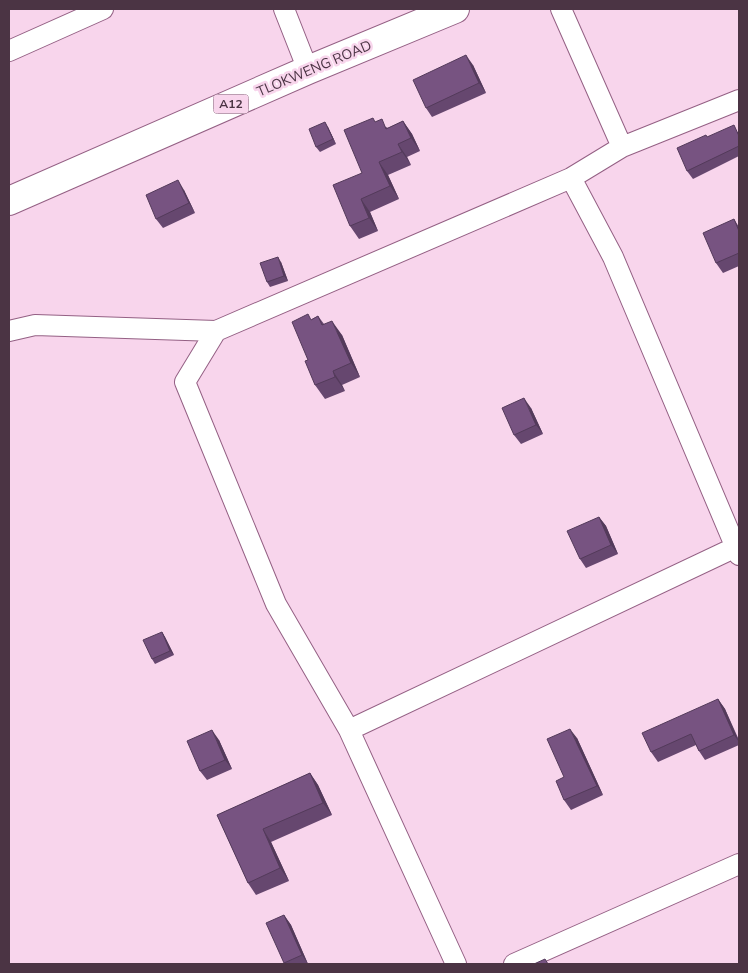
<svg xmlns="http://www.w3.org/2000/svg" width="748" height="973" viewBox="0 0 748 973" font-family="'Nunito Sans',sans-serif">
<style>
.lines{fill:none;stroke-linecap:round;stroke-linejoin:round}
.minor-casing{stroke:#946084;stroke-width:22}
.primary-casing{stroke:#946084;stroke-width:30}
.minor{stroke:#fff;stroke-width:20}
.primary{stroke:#fff;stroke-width:28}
.wall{fill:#66476f}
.shaded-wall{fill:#533a5a}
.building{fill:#775381;stroke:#533a5a}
.labels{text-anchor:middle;stroke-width:5;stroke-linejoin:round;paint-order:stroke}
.shield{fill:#f8d5ec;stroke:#7f6476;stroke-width:1}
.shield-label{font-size:12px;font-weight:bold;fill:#4b3444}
.street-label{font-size:14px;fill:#4b3444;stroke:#f8d5ec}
</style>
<rect width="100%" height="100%" fill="#f8d5ec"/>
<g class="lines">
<g class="minor-casing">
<path id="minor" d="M284,9l24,61
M561,9l61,138
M9,51l94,-42
M571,178l42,79 126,298
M9,331l26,-6 181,6
M349,730l387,-183
M456,964l-107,-234 -73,-126 -91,-222 31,-51 355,-153 51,-31 117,-47
M514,964l225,-100"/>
</g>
<g class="primary-casing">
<path id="primary" d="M9,201l299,-131 147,-61"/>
</g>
<use href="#minor" class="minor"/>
<use href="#primary" class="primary"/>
</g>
<path class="wall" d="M473,65l13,28 -54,24 -6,-9z
M403,121l9,13 8,17 -13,6 4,8 -23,10 11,24 -29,13 8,19 -19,8 -9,-13 12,-53 14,-51 12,6z
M328,127l8,17 -16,8 -4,-5z
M739,132v24l-46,23 -6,-8 20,-34z
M184,190l11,23 -32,15 -7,-9z
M734,219l5,8v39l-16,7 -7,-10z
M281,262l7,19 -18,6 -3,-5z
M318,316l6,8 18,11 18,42 -18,8 3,6 -20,8 -10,-14 -7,-25 4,-41z
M531,408l12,26 -22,10 -7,-9z
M599,517l7,9 12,28 -32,14 -6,-9z
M162,632l3,5 9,18 -19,9 -3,-5z
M718,699l7,10 14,31v5l-34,15 -6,-9 -3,-6 -38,17 -7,-10z
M577,738l26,57 -32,15 -7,-10v-23z
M219,740l13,29 -25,11 -7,-9z
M310,773l8,12 14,30 -61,27 18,39 -33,14 -8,-12 -31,-68z
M284,915l7,10 17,39h-23l-1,-1z"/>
<path class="shaded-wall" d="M466,55l7,10 13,28 -7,-10z
M403,121l9,13 8,17 -9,-13z
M325,122l3,5 8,17 -3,-5z
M398,144l9,13 4,8 -9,-13z
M379,162l9,13 11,24 -9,-13z
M178,180l6,10 11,23 -6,-10z
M361,199l9,13 8,19 -9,-13z
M278,257l3,5 7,19 -4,-5z
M332,321l10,14 18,42 -9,-14z
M333,371l9,14 3,6 -10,-14z
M524,398l7,10 12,26 -7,-9z
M599,517l7,9 12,28 -7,-9z
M162,632l3,5 9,18 -4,-4z
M718,699l7,10 14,33 -5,-7z
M570,729l7,9 26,57 -6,-9z
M212,730l7,10 13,29 -7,-9z
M310,773l8,12 14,30 -9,-12z
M263,829l8,13 18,39 -9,-13z
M284,915l7,10 17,39 -6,-9z"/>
<path class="building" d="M466,55l13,28 -53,25 -13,-28z
M373,118l2,4 7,-3 4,10 17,-8 8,17 -13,6 4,8 -23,10 11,24 -29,13 8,19 -19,8 -17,-41 29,-12 -18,-43z
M325,122l8,17 -17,8 -7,-18z
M734,125l5,11v10l-52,25 -10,-23 29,-13 1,2z
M178,180l11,23 -33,16 -10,-24z
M734,219l5,12v22l-23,10 -13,-30z
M278,257l6,19 -17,6 -7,-19z
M308,314l3,6 7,-4 4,9 10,-4 19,42 -18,8 2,6 -20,8 -10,-24 3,-1 -16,-38z
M524,398l12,27 -22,10 -12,-27z
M599,517l12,28 -31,14 -13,-28z
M162,632l8,19 -18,8 -9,-19z
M718,699l16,36 -35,16 -8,-17 -40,18 -9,-19z
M570,729l27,57 -33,14 -8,-19 8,-4 -17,-38z
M212,730l13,30 -25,11 -13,-30z
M310,773l13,30 -60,26 17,39 -32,15 -31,-68z
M284,915l18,40 -18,8 -18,-40z
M545,959l3,5h-14z"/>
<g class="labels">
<rect class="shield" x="213.5" y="94.5" width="35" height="19" rx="4"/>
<g class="shield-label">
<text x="231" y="108">A12</text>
</g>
<g class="street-label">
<text transform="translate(314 68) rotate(-23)" y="5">TLOKWENG ROAD</text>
</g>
</g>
<rect width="748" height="973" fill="none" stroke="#4b3444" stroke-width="20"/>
</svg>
